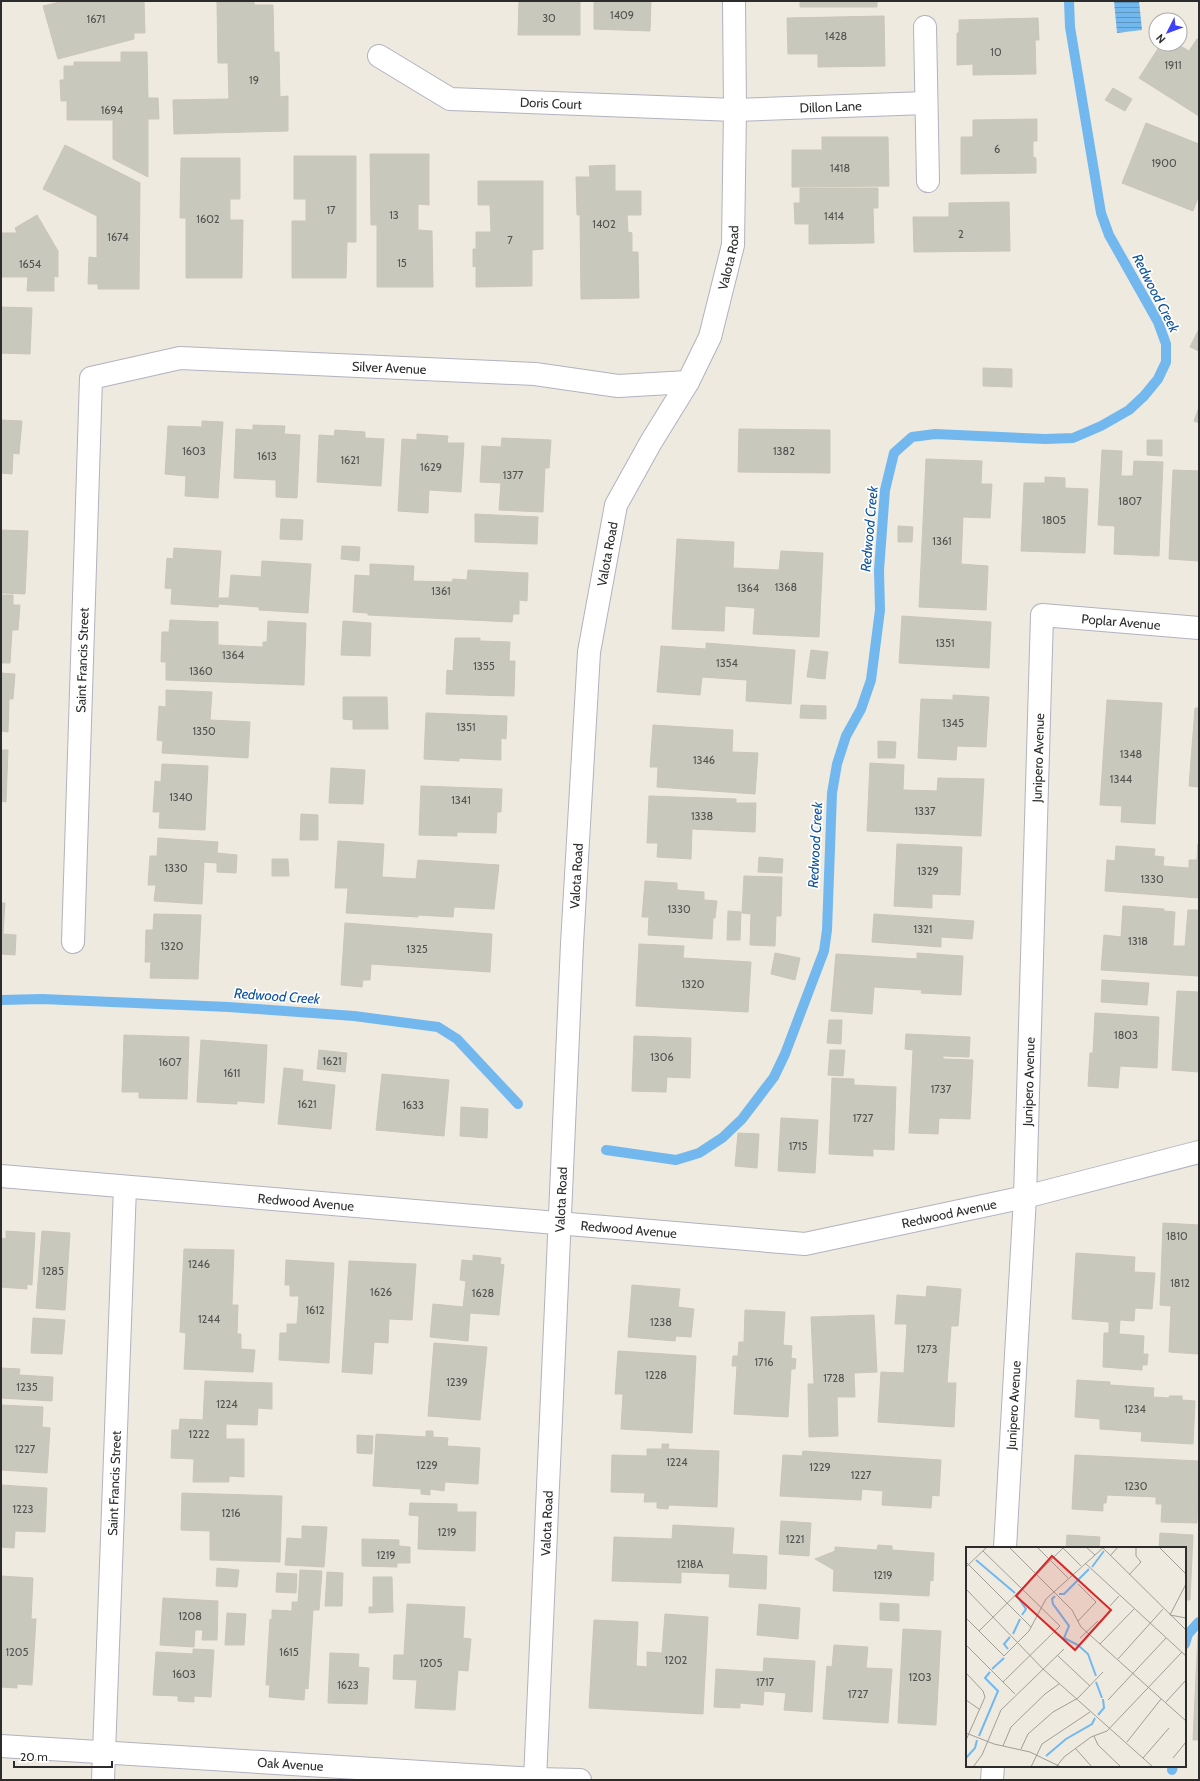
<svg xmlns="http://www.w3.org/2000/svg" width="1200" height="1781" viewBox="0 0 1200 1781" font-family="Cabin,sans-serif">
<style>
.water{fill:url(#water-rules)}
.lines{fill:none;stroke-linecap:round;stroke-linejoin:round}
.stream{stroke:#72b8ef;stroke-width:10}
.building{fill:#c9c8bd;stroke:#cac6b8}
.minor-casing{stroke:#b2b2c0;stroke-width:24}
.minor{stroke:#fff;stroke-width:22}
.labels{text-anchor:middle;stroke-width:3.5;stroke-linejoin:round;paint-order:stroke}
.number-label{font-size:11px;fill:#535350}
.street-label{font-size:13px;fill:#2c2c2c;stroke:#fff}
.water-label{font-size:14px;font-style:italic;fill:#0d53a0;stroke:#fff}
.inset-river{fill:none;stroke:#72b8ef;stroke-width:2}
.inset-road{fill:none;stroke:#a09e97;stroke-width:1}
.view{fill:#d62828;fill-opacity:0.15;stroke:#d62828;stroke-width:2}
.inset-edge{fill:none;stroke:#2c2c2c;stroke-width:2}
</style>
<defs>
<pattern id="water-rules" width="6" height="5" patternUnits="userSpaceOnUse"><rect width="6" height="5" fill="#72b8ef"/><path d="M0 2.5h6" fill="none" stroke="#5e96c2"/></pattern>
</defs>
<rect width="100%" height="100%" fill="#eeeadf"/>
<path class="water" d="M1114,1h25l3,29 -25,3z"/>
<g class="lines">
<path class="stream" d="M1,1000l41,-1 187,8 125,9 84,11 19,12 61,65
M606,1150l70,10 23,-7 23,-15 20,-19 32,-42 11,-23 39,-103 3,-21 5,-137 5,-29 9,-28 15,-27 10,-29 9,-70 -1,-40 6,-80 9,-37 18,-16 23,-3 110,5 28,-1 28,-12 28,-16 15,-14 14,-17 8,-17v-18l-8,-22 -49,-87 -8,-22 -31,-186 -1,-26
M1185,1644l3,-10 11,-12
M1172,1770l1,-4"/>
</g>
<path class="building" d="M64,1h80l1,32h-11v6l-76,20 -15,-53z
M254,1v4h19l1,47h5l1,45 8,-1v35l-114,3 -1,-34 56,-1 -1,-36h-10l-1,-61z
M519,1h61v34h-62z
M594,1h57l-1,30 -56,-2z
M800,1h77v6h-77z
M884,16l1,50 -67,1v-13h-30l-1,-36z
M1038,18l1,22h-4l1,34 -63,1v-11l-16,1v-32h2v-13z
M1197,39l2,1v76l-60,-38 22,-34h16l12,7z
M121,52h26l1,46h10l1,21h-11v58l-35,-18v-39h-46v-19h-6l-1,-21h4v-14h10v-4h47z
M1113,88l19,11 -7,12 -20,-11z
M1037,119v22h-4v16l3,1v15l-75,1v-37h12v-17z
M1146,123l53,21v51l-6,16 -71,-28z
M822,137h66l1,49 -97,1v-37h30z
M65,145l75,38 -1,106h-41v-5h-10l1,-27 8,1v-42l-54,-27z
M370,154h59v51l-11,-1v26l14,1 1,56h-56v-62h-6z
M294,156h62v86h-9l-1,36h-54v-57h14v-22h-12z
M181,158h59v41h-10v21h13l-1,58h-56v-60h-6z
M615,165v26h26v24h-14l1,17 4,1v19h6l1,46 -58,1 -1,-84h-3l-1,-38h14l-1,-11z
M478,181h65v68l-11,1v36l-56,1v-21l-3,1v-18h3v-17h15l-1,-27h-12z
M800,188h78v20h-5l1,35 -65,1v-20h-14l-1,-21h6z
M1009,202l1,49 -96,1 -1,-35h36v-14z
M37,215l21,36v26l-4,-1v15h-27l1,-14h-27v-44h16l-2,-5z
M1,307l31,1 -2,46 -29,-1z
M1199,329v22l-9,-4z
M983,368l29,1v18l-29,-1z
M1199,407v16l-5,-2z
M1,420l21,1 -3,33 -6,-1 -1,21 -11,-1z
M202,421l21,1 -5,76 -33,-2 1,-20 -21,-2 3,-48 34,1z
M253,425l32,1 -1,8 16,1 -3,63 -21,-1v-17l-42,-2 2,-49 17,1z
M739,429l91,1v43l-92,-1z
M335,430l30,2v6l19,1 -3,47 -64,-4 2,-47 15,1z
M417,434l31,2 -1,7h17l-3,49 -32,-2 -1,23 -30,-2 4,-72 15,1z
M502,438l49,2 -2,28h-4l-2,44 -44,-2 2,-27 -21,-1 2,-36 19,1z
M1147,440h15v16l-15,-1z
M1102,450l20,1 -1,25h12l1,-15 29,1 -4,94 -45,-2 1,-28 -17,-1z
M926,459l56,2 -1,23h11l-2,34 -27,-1 -2,47 27,2 -2,44 -67,-3z
M1173,470l26,1v90l-30,-2z
M1045,477l20,1v10l23,1 -3,64 -64,-2 3,-68h21z
M475,514l63,3 -1,27 -62,-2z
M281,519l22,1 -1,20 -22,-1z
M898,526l15,1 -1,15h-14z
M1,530l27,1 -3,63 -24,-1z
M677,539l57,3 -1,26 46,2 2,-19 42,2 -4,84 -66,-3 2,-26 -30,-2 -1,25 -52,-2z
M342,546l18,1 -1,14 -18,-2z
M174,548l47,3 -3,47h11l2,-23 30,2 1,-16 49,3 -3,49 -49,-3v-3l-40,-3 -1,3 -47,-3 1,-15 -7,-1 2,-30 6,1z
M370,564l44,2 -1,15 39,1 1,-3 14,1 1,-10 60,3 -1,28 -8,-1v14h-6l-1,8 -144,-7v-2l-15,-1 2,-37 15,1z
M1,595h12v10h7l-2,25h-6l-2,33h-9z
M902,616l89,6 -2,46 -90,-5z
M170,620l48,2v23l45,2v-5h4l1,-21 38,2 -2,62 -138,-5v-18h-5l1,-30h7z
M343,621l28,2 -1,33 -29,-1z
M455,638h25v3l30,1 -1,19h6l-1,35 -68,-2 1,-24 6,1z
M706,643l89,7 -4,54 -45,-3 1,-21 -45,-3 -2,18 -43,-3 4,-46 45,3z
M811,650l17,2 -3,27 -18,-2z
M1,673l14,1 -2,25h-4l-1,33 -7,-1z
M166,690l46,2 -2,28 40,2 -2,36 -86,-5 1,-12 -6,-1 2,-34 7,1z
M953,695l36,2 -3,50 -29,-1 -1,14 -38,-2 3,-59 32,1z
M343,697h44l1,32h-35v-9l-10,-1z
M1107,700l55,3 -7,121 -34,-2 1,-16 -22,-1z
M801,705l25,1v13l-26,-1z
M1195,708h4v79l-10,-1z
M426,713l81,3 -1,23 -5,-1v22l-42,-2v3l-35,-2z
M653,725l80,5 -1,22 26,1 -3,41 -98,-7 1,-20h-8z
M878,741l18,1 -1,16h-17z
M1,750h7l-2,52 -5,-1z
M870,763l34,2 -1,25 34,1 1,-13 46,1 -3,57 -114,-5z
M162,764l46,2 -3,64 -46,-2 1,-16h-7l2,-31 6,1z
M331,768l34,2 -2,34 -34,-1z
M421,786l81,3 -1,23h-4l-1,21 -39,-1v4l-38,-1z
M649,796l87,3v4h20l-1,29 -63,-3 -1,30 -34,-2 1,-14h-11z
M301,814l17,1v25h-18z
M158,838l60,4 -1,11 20,2 -1,18 -19,-1v-9l-13,-1 -2,42 -48,-3 2,-16h-8l2,-29h7z
M338,841l46,3 -2,33 34,2 2,-19 81,5 -5,44 -40,-2 -1,10 -35,-2v2l-72,-4 2,-25h-13z
M897,844l65,3 -2,48 -28,-1v14l-38,-2z
M1198,844l1,54 -94,-7 2,-31 8,1 1,-15 39,3 -1,7 10,1 -1,9 26,2v-8h8z
M759,857l24,2 -1,14 -24,-1z
M272,859h16l1,17h-17z
M744,876l38,1 -1,39h-5l-1,30 -25,-1 1,-31 -9,-1z
M645,881l32,2v7l27,2v8l13,1 -2,17h-2l-1,21 -64,-4 1,-18h-7z
M1,903h4l-2,31 13,1 -1,20 -14,-1z
M1123,906l41,3v2l11,1 -2,34h12l3,-36h11v66l-98,-6 3,-35 17,2z
M728,911l13,1 -1,28h-13z
M154,914l47,1 -3,64 -48,-1 1,-16h-6l1,-32h7z
M874,914l100,7 -2,18 -31,-2v10l-69,-5z
M345,923l147,11 -2,38 -119,-8 -1,16h-7l-1,7 -21,-2z
M639,944l45,2 -1,12 68,4 -3,50 -112,-6z
M775,953l25,5 -5,22 -24,-6z
M917,953l46,3 -2,39 -40,-2 1,-3 -48,-3 -2,27 -41,-3 5,-57 81,5z
M1102,980l47,3 -2,22 -46,-3z
M1177,991l22,1v80l-27,-2z
M1095,1013l64,4 -2,51 -37,-2 -2,22 -30,-2 2,-33h3z
M829,1020h13l-1,24 -14,-1z
M906,1034l64,3 -1,20 -26,-1v3l30,1 -3,59 -31,-1 -1,16 -29,-1 4,-83 -8,-1z
M124,1035l65,2 -2,62 -48,-1v-6h-17z
M634,1036l57,2 -1,40 -23,-1 -1,15 -34,-1z
M201,1040l66,5 -3,58 -27,-2v3l-40,-2z
M319,1050l28,3 -2,19 -28,-3z
M830,1050h15l-2,26 -15,-1z
M284,1068l19,2 -1,11 33,4 -4,44 -53,-5z
M382,1074l67,6 -5,56 -68,-6z
M832,1078l22,1v6l42,2 -2,63 -21,-1v7l-44,-2z
M461,1107l27,2 -1,29 -27,-2z
M781,1118l37,2 -3,53 -37,-2z
M738,1133l21,1 -2,34 -22,-2z
M1163,1223l36,2v129l-30,-2 2,-46 -11,-1z
M6,1231l29,2 -3,52 -5,-1v5l-26,-2v-49l5,1z
M42,1231l28,2 -5,77 -29,-2z
M184,1249l50,1 -2,55h6l-1,29h4v15l14,1 -2,22 -69,-3 2,-36 -6,-1z
M1076,1253l59,4 -1,15 21,1 -3,36 -17,-1 -1,13 -14,-1 -1,14 25,2 -1,18h5l-1,11h-5v5l-39,-3 1,-34h5v-11l-37,-3z
M473,1255l28,3 -1,6 4,1 -5,50 -29,-2 -2,28 -38,-4 3,-33 30,3 3,-26 -6,-1 2,-20 11,1z
M286,1260l48,3 -5,100 -50,-3 1,-27h7v-9h10l2,-28h-9v-11h-5z
M349,1261l67,3 -4,56 -23,-1 -1,24 -14,-1 -2,32 -30,-2z
M632,1285l48,4 -2,18 16,2 -3,28 -15,-1 -1,5 -47,-4z
M927,1286l34,3 -3,37h-7l-4,57h9l-2,44 -76,-5 3,-50 23,1 3,-49h-12l2,-29 29,2z
M745,1310l40,2 -2,33 9,1 -1,12 5,1 -1,10h-4l-3,48 -54,-3 3,-48h-5l1,-10h5l1,-14h5z
M874,1315l3,57 -23,1 1,24h-18l1,39 -29,1 -1,-53h6l-3,-67z
M33,1318l32,2 -3,34 -31,-1z
M434,1343l53,4 -7,73 -52,-4z
M618,1351l78,5 -4,77 -71,-4 2,-35h-8z
M1,1368l19,1 -1,6 34,2 -1,24 -51,-3z
M1077,1380l33,2v3l44,3 -1,9 17,1 -1,-2h13v4l13,1 -2,43 -52,-3 1,-9 -42,-3v-10l-25,-2z
M205,1381l67,2v26l-14,-1 -1,17 -31,-1v15h18v38l-15,-1v6h-36l1,-23 -23,-1 1,-28h7l1,-11 23,1z
M1,1405l42,2 -1,20 8,1 -3,45 -46,-3z
M426,1431h7v6l15,1 -1,8 33,2 -2,36 -33,-2 -1,9 -14,-2v6l-9,-1v-5l-48,-3 3,-52 50,3z
M357,1435l16,1 -1,18 -15,-1z
M662,1444h7l-1,5 51,2 -2,56 -48,-2 -1,4 -11,-1v-6h-13l1,-9 -34,-1 1,-37 35,1v-7h15z
M803,1451l138,9 -2,36 -7,-1 -1,13 -49,-3 1,-14 -21,-2 -1,11 -81,-4 3,-41 19,1z
M1075,1455l124,6 -2,62 -36,-1 1,-18h-6v-7l-49,-2 -1,8h-3v8l-31,-2z
M1,1485l46,3 -2,44 -30,-1 -1,17 -13,-1z
M182,1493l100,3 -2,66 -70,-2v-29l-29,-1z
M410,1503l47,1v8h19l-1,39 -57,-2 1,-33 -10,-1z
M781,1521l30,2 -2,33 -30,-2z
M673,1525l61,3 -2,26 35,2 -1,33 -37,-2 1,-13 -49,-2v11l-69,-2 2,-44 58,2z
M302,1526l25,1 -3,40 -39,-2 2,-27 15,1z
M1160,1533l33,2 -3,65h-5v-52h-26z
M1067,1535l33,2 -1,11h-33z
M362,1539l37,1v6l11,1v16h-13v4l-35,-1z
M878,1545l14,1v4l42,3 -1,28 -3,-1 -1,16 -96,-5 1,-21 -19,-11 20,-8v-4l42,3z
M217,1568l22,2 -2,17 -21,-1z
M300,1570l22,1 -3,39h-6l-5,79 -3,-1 -1,12 -35,-3 1,-12h-4l4,-66 2,1v-10l20,1v-9h6z
M327,1572l16,1 -1,33h-17z
M277,1573l20,1 -1,19 -20,-1z
M1,1576l32,2 -2,41h5l-4,66 -15,-1v4l-16,-1z
M373,1577h19l1,35 -24,1v-6h4z
M163,1598l55,3 -1,39h-15l1,-10h-8l-1,17 -34,-2z
M880,1603l19,1v17l-19,-1z
M407,1604l58,3 -2,31 8,1 -3,32 -10,-1 -3,40 -40,-2 2,-28 -24,-1 1,-24h10z
M759,1604l41,4 -2,31 -41,-4z
M227,1613l19,1 -2,31h-19z
M665,1614l43,3 -5,97 -114,-6 5,-88 44,2 -2,44 11,1v-15l15,1z
M903,1629l38,2 -5,94 -38,-2z
M1198,1634h1v106h-6z
M834,1645l34,2 -2,21 26,1 -4,54 -65,-4 4,-53 5,1z
M193,1649l21,1 -3,47 -17,-1v6l-16,-1v-5l-25,-1 3,-43 37,2z
M330,1653l29,1 -1,13 11,1 -2,36 -39,-1z
M764,1658l51,3 -3,51 -28,-2 2,-17 -22,-2 -1,14 -23,-2v5l-26,-1 2,-38 47,3z"/>
<g class="lines">
<g class="minor-casing">
<g id="minor">
<path d="M925,27l3,154"/>
<path id="s1" d="M379,56l71,43 285,11 191,-7"/>
<path id="s2" d="M73,942l18,-564 89,-20 355,16 83,12 70,-4"/>
<path id="s3" d="M1,1176l804,68 220,-47 174,-45"/>
<path id="s4" d="M1005,1548l20,-351 17,-582 157,13"/>
<path id="s5" d="M1,1746l534,33 45,1"/>
<path id="s6" d="M103,1780l22,-593"/>
<path id="s7" d="M535,1780l37,-836 17,-292 27,-147 35,-63 37,-60 22,-45 23,-92 2,-135 -1,-109"/>
<path d="M992,1780l1,-14"/>
</g>
</g>
<use href="#minor" class="minor"/>
</g>
<g class="labels">
<g class="number-label">
<text x="622" y="19">1409</text>
<text x="549" y="22">30</text>
<text x="96" y="23">1671</text>
<text x="836" y="40">1428</text>
<text x="996" y="56">10</text>
<text x="1173" y="69">1911</text>
<text x="254" y="84">19</text>
<text x="112" y="114">1694</text>
<text x="997" y="153">6</text>
<text x="1164" y="167">1900</text>
<text x="840" y="172">1418</text>
<text x="331" y="214">17</text>
<text x="394" y="219">13</text>
<text x="834" y="220">1414</text>
<text x="208" y="223">1602</text>
<text x="604" y="228">1402</text>
<text x="961" y="238">2</text>
<text x="118" y="241">1674</text>
<text x="510" y="244">7</text>
<text x="402" y="267">15</text>
<text x="30" y="268">1654</text>
<text x="194" y="455">1603</text>
<text x="784" y="455">1382</text>
<text x="267" y="460">1613</text>
<text x="350" y="464">1621</text>
<text x="431" y="471">1629</text>
<text x="513" y="479">1377</text>
<text x="1130" y="505">1807</text>
<text x="1054" y="524">1805</text>
<text x="942" y="545">1361</text>
<text x="786" y="591">1368</text>
<text x="748" y="592">1364</text>
<text x="441" y="595">1361</text>
<text x="945" y="647">1351</text>
<text x="233" y="659">1364</text>
<text x="727" y="667">1354</text>
<text x="484" y="670">1355</text>
<text x="201" y="675">1360</text>
<text x="953" y="727">1345</text>
<text x="466" y="731">1351</text>
<text x="204" y="735">1350</text>
<text x="1131" y="758">1348</text>
<text x="704" y="764">1346</text>
<text x="1121" y="783">1344</text>
<text x="181" y="801">1340</text>
<text x="461" y="804">1341</text>
<text x="925" y="815">1337</text>
<text x="702" y="820">1338</text>
<text x="176" y="872">1330</text>
<text x="928" y="875">1329</text>
<text x="1152" y="883">1330</text>
<text x="679" y="913">1330</text>
<text x="923" y="933">1321</text>
<text x="1138" y="945">1318</text>
<text x="172" y="950">1320</text>
<text x="417" y="953">1325</text>
<text x="693" y="988">1320</text>
<text x="1126" y="1039">1803</text>
<text x="662" y="1061">1306</text>
<text x="332" y="1065">1621</text>
<text x="170" y="1066">1607</text>
<text x="232" y="1077">1611</text>
<text x="941" y="1093">1737</text>
<text x="307" y="1108">1621</text>
<text x="413" y="1109">1633</text>
<text x="863" y="1122">1727</text>
<text x="798" y="1150">1715</text>
<text x="1177" y="1240">1810</text>
<text x="199" y="1268">1246</text>
<text x="53" y="1275">1285</text>
<text x="1180" y="1287">1812</text>
<text x="381" y="1296">1626</text>
<text x="483" y="1297">1628</text>
<text x="315" y="1314">1612</text>
<text x="209" y="1323">1244</text>
<text x="661" y="1326">1238</text>
<text x="927" y="1353">1273</text>
<text x="764" y="1366">1716</text>
<text x="656" y="1379">1228</text>
<text x="834" y="1382">1728</text>
<text x="457" y="1386">1239</text>
<text x="27" y="1391">1235</text>
<text x="227" y="1408">1224</text>
<text x="1135" y="1413">1234</text>
<text x="199" y="1438">1222</text>
<text x="25" y="1453">1227</text>
<text x="677" y="1466">1224</text>
<text x="427" y="1469">1229</text>
<text x="820" y="1471">1229</text>
<text x="861" y="1479">1227</text>
<text x="1136" y="1490">1230</text>
<text x="23" y="1513">1223</text>
<text x="231" y="1517">1216</text>
<text x="447" y="1536">1219</text>
<text x="795" y="1543">1221</text>
<text x="386" y="1559">1219</text>
<text x="690" y="1568">1218A</text>
<text x="883" y="1579">1219</text>
<text x="190" y="1620">1208</text>
<text x="17" y="1656">1205</text>
<text x="289" y="1656">1615</text>
<text x="676" y="1664">1202</text>
<text x="431" y="1667">1205</text>
<text x="184" y="1678">1603</text>
<text x="920" y="1681">1203</text>
<text x="765" y="1686">1717</text>
<text x="348" y="1689">1623</text>
<text x="858" y="1698">1727</text>
</g>
<g class="street-label">
<text dy="5" stroke="none"><textPath href="#s1" startOffset="184">Doris Court</textPath></text>
<text dy="5" stroke="none"><textPath href="#s1" startOffset="464">Dillon Lane</textPath></text>
<text dy="5" stroke="none"><textPath href="#s7" startOffset="1553">Valota Road</textPath></text>
<text dy="5" stroke="none"><textPath href="#s2" startOffset="865">Silver Avenue</textPath></text>
<text dy="5" stroke="none"><textPath href="#s7" startOffset="1229">Valota Road</textPath></text>
<text dy="5" stroke="none"><textPath href="#s4" startOffset="1013">Poplar Avenue</textPath></text>
<text dy="5" stroke="none"><textPath href="#s2" startOffset="282">Saint Francis Street</textPath></text>
<text dy="5" stroke="none"><textPath href="#s4" startOffset="791">Junipero Avenue</textPath></text>
<text dy="5" stroke="none"><textPath href="#s7" startOffset="905">Valota Road</textPath></text>
<text dy="5" stroke="none"><textPath href="#s4" startOffset="467">Junipero Avenue</textPath></text>
<text dy="5" stroke="none"><textPath href="#s7" startOffset="581">Valota Road</textPath></text>
<text dy="5" stroke="none"><textPath href="#s3" startOffset="306">Redwood Avenue</textPath></text>
<text dy="5" stroke="none"><textPath href="#s3" startOffset="954">Redwood Avenue</textPath></text>
<text dy="5" stroke="none"><textPath href="#s3" startOffset="630">Redwood Avenue</textPath></text>
<text dy="5" stroke="none"><textPath href="#s4" startOffset="143">Junipero Avenue</textPath></text>
<text dy="5" stroke="none"><textPath href="#s6" startOffset="297">Saint Francis Street</textPath></text>
<text dy="5" stroke="none"><textPath href="#s7" startOffset="257">Valota Road</textPath></text>
<text dy="5" stroke="none"><textPath href="#s5" startOffset="290">Oak Avenue</textPath></text>
</g>
<g class="water-label">
<text transform="translate(1156 293) rotate(63)" y="5">Redwood Creek</text>
<text transform="translate(869 529) rotate(-85)" y="5">Redwood Creek</text>
<text transform="translate(815 845) rotate(-87)" y="5">Redwood Creek</text>
<text transform="translate(277 996) rotate(4)" y="5">Redwood Creek</text>
</g>
</g>
<g transform="translate(966 1547)">
<rect width="220" height="220" fill="#eeeadf"/>
<path class="inset-river" d="M10,13l39,33M126,20l12,-16M93,47h5l25,-25M51,49l9,13 -4,6M89,49l-3,3 1,5 16,22 -5,12 14,7 10,9 8,22M47,87l7,-15M42,102l-4,-5 6,-7M26,122l12,-11M130,135l6,16M132,168l6,-7 -1,-9M13,189l19,-45 -13,-13 5,-6M80,209l20,-17 26,-15 3,-6M0,211l9,-10 2,-8"/>
<path class="inset-road" d="M43,0l63,63 9,17 105,94M71,0l31,31M120,0l9,8M193,0l27,27M97,1l18,18M137,1l83,82M17,4l77,75 -57,56M144,9l8,-9M0,15l65,65M119,16l101,93M0,20l21,-20M163,28l12,-13 -5,-6v-9M112,37l18,18 -18,19M0,42l77,80 110,98M144,59l9,-10M204,68l16,-31M204,68l16,3M0,71l38,38 25,-25 17,-32 58,-52M13,84l85,-84M114,91l18,-17M134,97l34,-35M0,98l49,49M91,108l33,31M152,112l45,-50M0,126l17,18 2,6 -19,43M0,153l13,9M142,153l58,-62M200,155l20,-22M0,186l28,11 36,8 31,15M128,189l4,9 23,22M161,195l34,-43M37,199l8,-19 34,-33 14,-10M109,201l17,19M55,202l7,-15 25,-22 25,-14 25,-26M177,211l26,-30M207,211l13,-16M7,220l9,-12 19,-45 63,-61M65,220l11,-23 48,-32M90,220l8,-10 27,-20 16,-6 75,-79"/>
<path class="view" d="M86,9l59,54 -36,40 -59,-54z"/>
<rect width="220" height="220" class="inset-edge"/>
</g>
<rect width="1200" height="1781" fill="none" stroke="#2c2c2c" stroke-width="4"/>
<g transform="translate(1168 32) rotate(228)"><circle r="19" fill="#ffffff" stroke="#ababab"/>
<path d="M0-3L7 15L0 10L-7 15Z" fill="#3f41fa"/>
<text y="-6" font-size="11" font-weight="bold" text-anchor="middle" fill="#2c2c2c">N</text>
</g>
<path d="M14 1761v6h98v-6" fill="none" stroke="#2c2c2c" stroke-width="2"/>
<text x="20" y="1761" font-size="12" fill="#2c2c2c" stroke="#ffffff" stroke-width="3" paint-order="stroke">20 m</text>
</svg>
